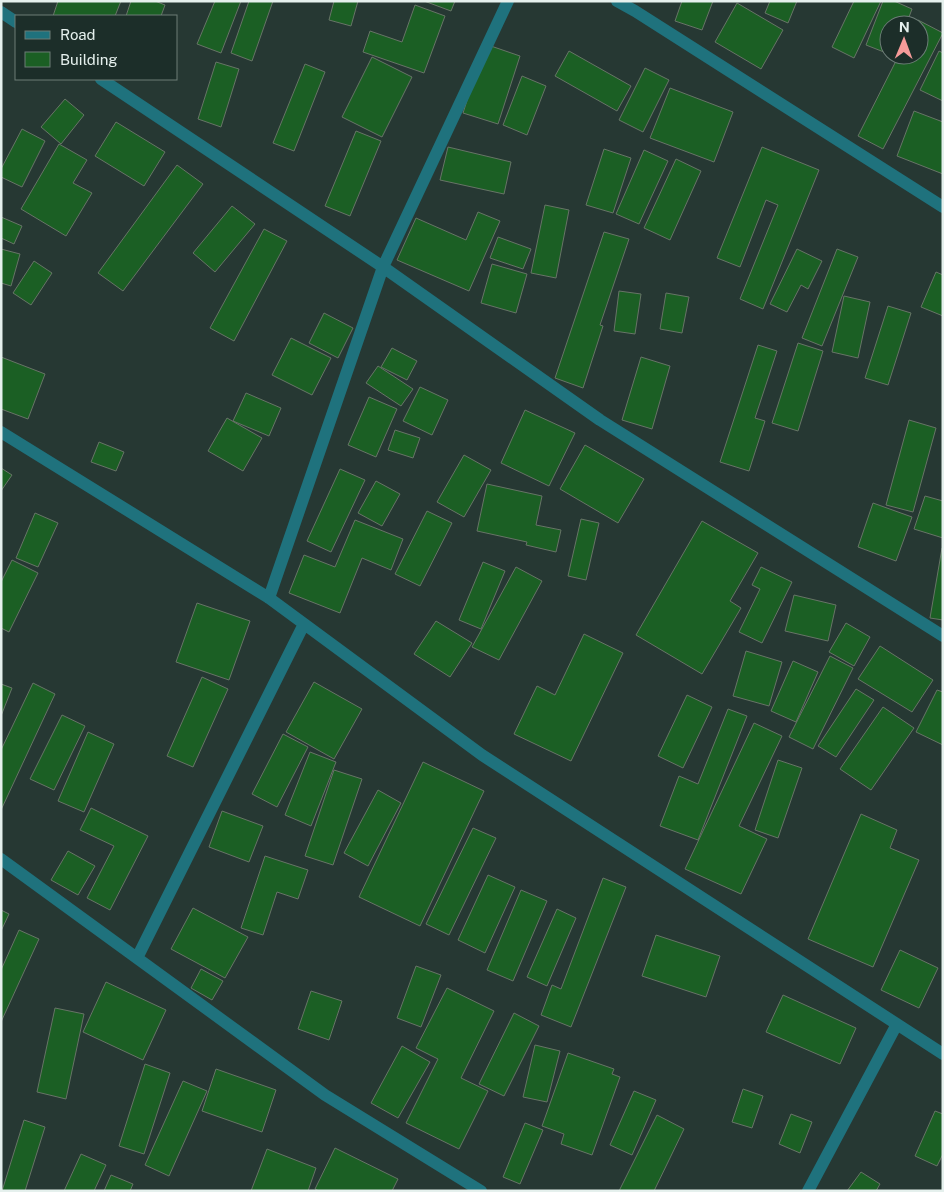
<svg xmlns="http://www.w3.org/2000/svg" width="944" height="1192" viewBox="0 0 944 1192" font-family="'Public Sans',sans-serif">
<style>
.building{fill:#1b5f24;stroke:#677467}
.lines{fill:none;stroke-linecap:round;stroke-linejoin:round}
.minor{stroke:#1f727d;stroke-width:12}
</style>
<rect width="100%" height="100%" fill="#263833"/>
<path class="building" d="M58,1h63l-6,15h-62z
M131,1h24l10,4 -4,11h-35z
M215,1h26l-20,52 -24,-9z
M249,1h24l-21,60 -21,-8z
M334,1h24l-7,25 -22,-6z
M424,1h31l-4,10z
M682,1h31l-11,29 -27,-9z
M770,1h27l-9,22 -23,-10z
M854,1h27l-27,57 -22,-11z
M883,1h11l18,8 -6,16h-17v29l-23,-9z
M737,3l46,27 -22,39 -46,-27z
M415,5l30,11 -21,57 -61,-21 7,-21 32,11z
M918,20l25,13 -60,116 -25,-13 41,-81h20v-30h-4z
M485,44l35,12 -22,68 -35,-11z
M569,51l62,35 -14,25 -62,-35z
M939,51l4,2v48l-23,-11z
M372,57l40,20 -30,60 -40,-20z
M216,62l23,7 -18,58 -23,-8z
M305,64l20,8 -31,79 -21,-8z
M645,68l24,12 -26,52 -24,-12z
M522,76l24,10 -19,49 -24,-10z
M670,88l63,24 -19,50 -64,-24z
M65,99l19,16 -23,29 -20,-17z
M914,111l29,11v52l-46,-18z
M116,122l49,30 -21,34 -49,-30z
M22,129l23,12 -23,46 -21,-10v-8z
M356,131l25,10 -31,75 -25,-10z
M59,144l28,16 -14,23 19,10 -26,43 -45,-27z
M448,147l63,15 -7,32 -64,-14z
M762,147l57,23 -56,139 -23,-10 38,-94 -12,-5 -26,67 -23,-9z
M604,149l27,9 -18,55 -27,-8z
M644,150l24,11 -29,63 -23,-10z
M676,159l25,12 -31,69 -26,-12z
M177,165l26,19 -80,107 -25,-18z
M545,205l24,5 -13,68 -25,-5z
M232,206l23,18 -40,48 -22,-19z
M478,212l22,9 -31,70 -72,-31 19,-42 50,22z
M1,217l21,9 -8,18 -13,-6z
M264,229l23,12 -53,100 -24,-13z
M604,232l25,7 -29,86 3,1 -20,62 -28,-10z
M498,237l33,12 -8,20 -33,-11z
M1,249l19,5 -9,32 -10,-3z
M797,249l25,12 -14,28 -7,-4 -14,27 -17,-8z
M837,249l21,8 -36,89 -20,-8z
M34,261l18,12 -21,32 -18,-12z
M492,264l35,10 -11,39 -35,-10z
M936,272l7,3v41l-22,-9z
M619,291l22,3 -6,40 -21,-3z
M666,293l23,4 -7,36 -22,-4z
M844,296l26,6 -12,56 -26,-6z
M888,306l23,7 -23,72 -23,-7z
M324,313l29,15 -15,30 -29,-15z
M291,338l40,20 -19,37 -40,-20z
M798,343l25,8 -25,80 -26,-8z
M758,345l19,6 -22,67 10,3 -16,50 -29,-9z
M392,348l25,13 -10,19 -26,-13z
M1,357l44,17 -17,45 -27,-10z
M641,357l29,9 -18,63 -30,-9z
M378,366l35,23 -12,17 -35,-23z
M420,387l28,13 -16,35 -29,-14z
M246,393l35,15 -12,28 -36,-15z
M369,397l28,12 -21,48 -28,-12z
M525,410l50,23 -26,53 -48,-23z
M227,418l35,20 -19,33 -35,-20z
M909,420l27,8 -23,84 -27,-7z
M395,430l25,8 -7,20 -25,-8z
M99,442l25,10 -8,19 -25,-9z
M585,445l59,34 -26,44 -58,-34z
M464,455l27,15 -27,47 -27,-15z
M1,468l11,7 -11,16z
M340,469l25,11 -34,72 -24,-11z
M376,481l24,13 -18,32 -24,-13z
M487,484l55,12 -6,29 25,5 -5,22 -30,-7 1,-3 -50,-11z
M925,496l18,5v37l-29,-9z
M873,503l39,14 -16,44 -38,-14z
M427,511l25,12 -32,63 -25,-12z
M35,513l23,10 -20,44 -22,-9z
M581,519l18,4 -13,57 -18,-4z
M355,520l48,19 -12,31 -29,-12 -22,55 -51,-20 15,-38 31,12z
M702,521l56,32 -28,48 11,7 -39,66 -66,-39z
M942,548h1v72l-13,-2z
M12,560l26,13 -29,59 -8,-4v-46z
M483,562l22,9 -24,58 -22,-9z
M516,567l26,14 -43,79 -27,-13z
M761,567l31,15 -30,61 -23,-11 21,-43 -8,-4z
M794,595l42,10 -8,36 -43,-10z
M197,603l53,18 -21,59 -53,-18z
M436,621l36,22 -22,34 -36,-23z
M846,623l24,14 -16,29 -25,-14z
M584,634l39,19 -52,108 -57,-27 23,-48 18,9z
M880,646l53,34 -21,32 -54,-33z
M746,651l36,11 -13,44 -36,-10z
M830,656l23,12 -40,81 -24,-12z
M793,661l25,11 -22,50 -25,-11z
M202,677l26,12 -35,78 -26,-11z
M314,682l48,27 -28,50 -48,-27z
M33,683l22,11 -54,116v-60z
M1,684l11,4 -11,28z
M856,689l18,11 -38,57 -18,-11z
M937,690l6,2v53l-27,-13z
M687,695l25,12 -29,61 -25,-12z
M883,707l31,21 -43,62 -31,-21z
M728,709l19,7 -49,124 -38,-14 19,-50 19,8z
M62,715l23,11 -31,64 -24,-11z
M754,723l28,13 -43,90 28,13 -26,55 -56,-25z
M88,732l26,12 -30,68 -26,-11z
M283,734l25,13 -31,60 -25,-13z
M310,752l26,10 -25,64 -26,-11z
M778,760l24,8 -24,70 -23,-8z
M423,762l61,29 -64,135 -61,-29z
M334,770l28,9 -29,86 -28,-9z
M378,790l23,13 -33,63 -24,-13z
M91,808l57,28 -38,74 -23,-12 27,-52 -34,-16z
M222,811l41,15 -14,36 -40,-15z
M861,814l36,16 -7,18 29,12 -46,107 -65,-28z
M473,828l23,10 -47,97 -23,-11z
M68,851l27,15 -17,29 -27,-15z
M265,856l43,14 -10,29 -21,-7 -14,43 -22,-7z
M488,875l27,12 -30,66 -27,-13z
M603,878l23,9 -55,140 -30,-12 11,-30 9,4z
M521,890l26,11 -34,80 -26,-11z
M193,908l55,29 -23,41 -54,-29z
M557,909l19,9 -29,68 -20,-9z
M1,910l8,4 -8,17z
M19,930l20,9 -38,83v-52z
M656,935l64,21 -14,41 -64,-21z
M900,950l38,18 -19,40 -38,-18z
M416,966l25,9 -20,52 -24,-9z
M201,969l22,12 -11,19 -21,-12z
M106,982l60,28 -23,50 -60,-28z
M447,988l47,23 -33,67 27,13 -29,58 -53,-26 32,-64 -22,-11z
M311,991l31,10 -13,39 -31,-11z
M783,995l73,33 -16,36 -74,-32z
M55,1008l29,6 -18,85 -29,-7z
M514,1013l25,13 -35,70 -25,-12z
M535,1045l25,6 -13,51 -24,-5z
M402,1046l28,16 -32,56 -27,-15z
M568,1053l46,16 -2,5 8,3 -28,78 -31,-11 3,-10 -22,-8z
M145,1064l25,9 -26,81 -25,-8z
M216,1069l60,21 -14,42 -60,-21z
M183,1081l24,10 -38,85 -24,-11z
M743,1089l20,7 -11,32 -20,-6z
M634,1091l22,9 -24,55 -22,-10z
M935,1111l8,3v40l-6,12 -22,-10z
M791,1114l21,8 -12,31 -21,-9z
M657,1115l27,14 -30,62h-35z
M24,1120l21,7 -20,64h-23z
M525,1123l18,7 -23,54 -17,-7z
M335,1148l63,31 -6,12h-73l-4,-2z
M267,1149l49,19 -8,23h-57z
M81,1154l25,11 -12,26h-30z
M861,1172l19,12 -4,7h-29z
M111,1175l22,9 -3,7h-26z"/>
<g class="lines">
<path class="minor" d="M617,1l18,10 308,196
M1,12l15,10
M101,79l282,188 217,153 343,216
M1,432l268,166 213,157 461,299
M269,598l114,-331 125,-266
M1,859l324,236 156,96
M137,958l167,-334
M808,1191l89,-167"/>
</g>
<rect width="944" height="1192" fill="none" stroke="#e5f0ed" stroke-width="5"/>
<rect x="15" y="15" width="162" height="65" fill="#1c2e29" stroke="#6c7c77"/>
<rect x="25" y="31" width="25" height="8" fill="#1f727d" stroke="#6c7c77"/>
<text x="60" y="40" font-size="15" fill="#e5f0ed">Road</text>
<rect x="25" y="52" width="25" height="15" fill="#1b5f24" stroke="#6c7c77"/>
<text x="60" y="65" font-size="15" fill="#e5f0ed">Building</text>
<g transform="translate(904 40) rotate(1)"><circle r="24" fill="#1c2e29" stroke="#6c7c77"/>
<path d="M0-4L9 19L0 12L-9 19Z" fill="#f59b99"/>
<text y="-8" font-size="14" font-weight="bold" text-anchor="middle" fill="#e5f0ed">N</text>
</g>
</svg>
